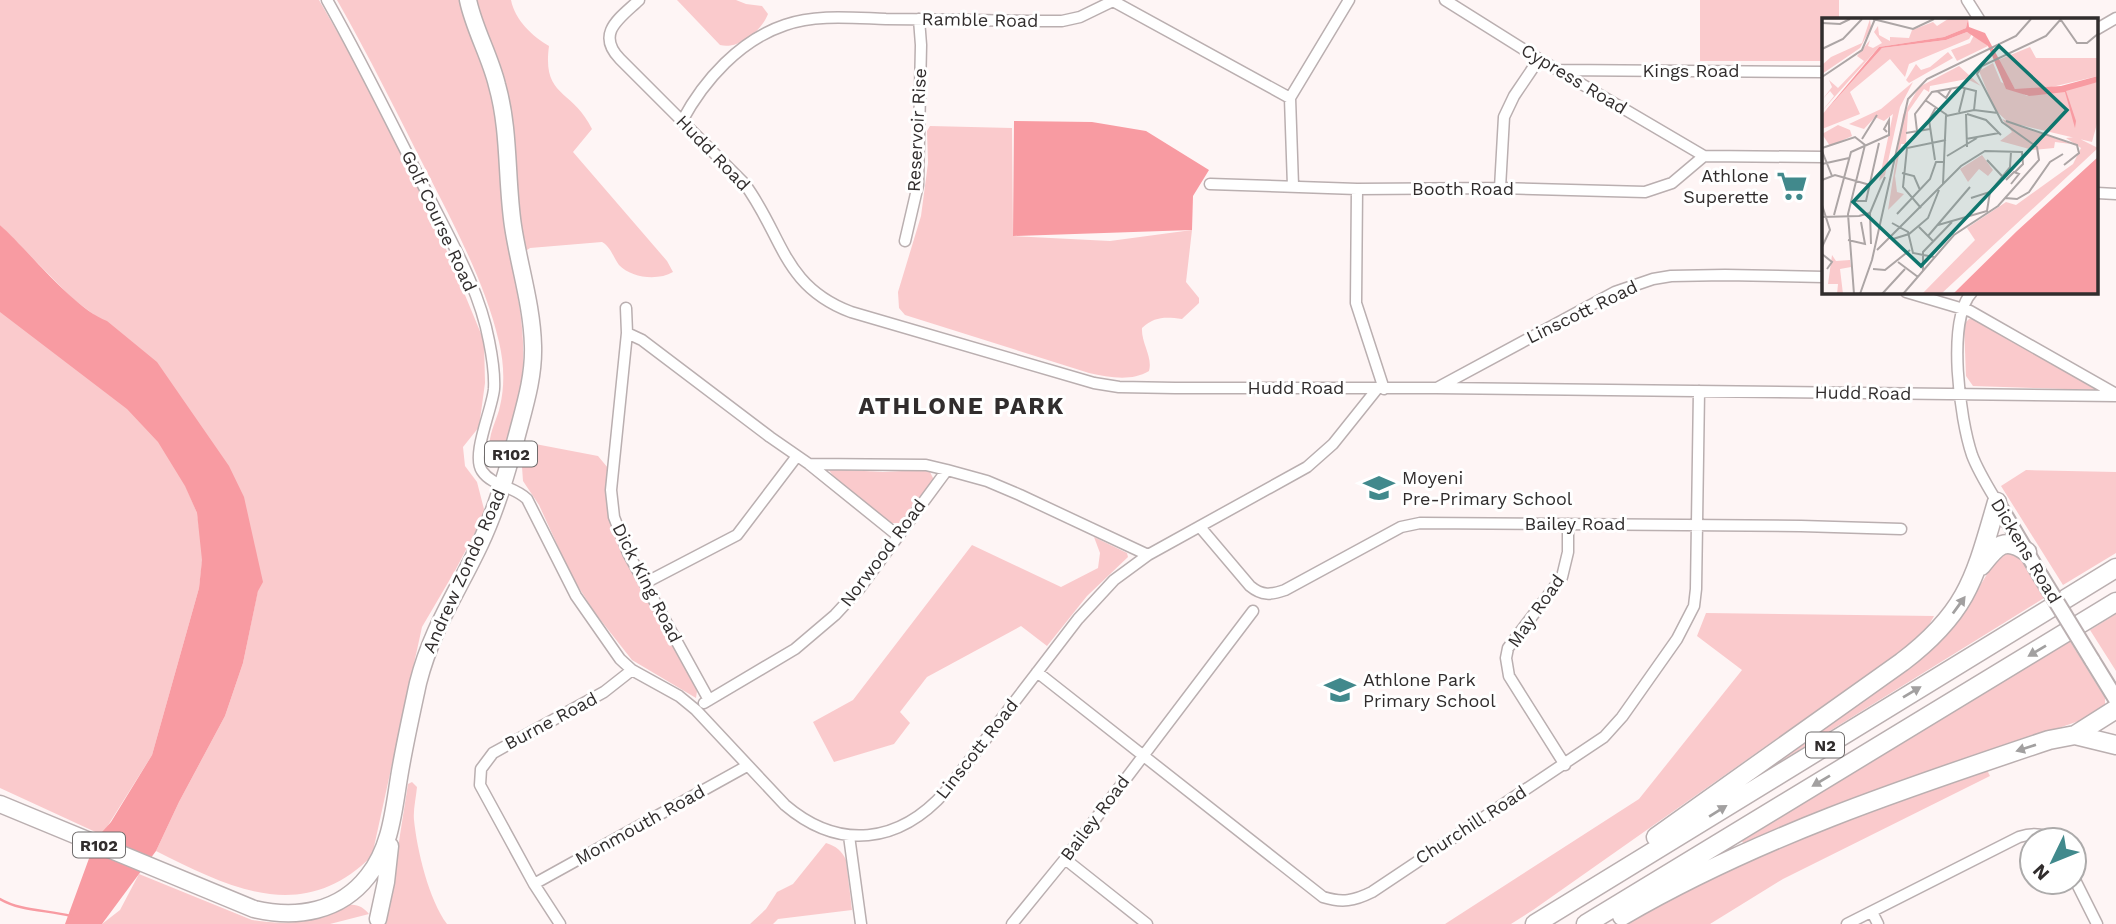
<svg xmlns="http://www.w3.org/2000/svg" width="2116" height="924" viewBox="0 0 2116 924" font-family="'Work Sans',sans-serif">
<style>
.green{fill:#facacc}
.water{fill:#f89ba2}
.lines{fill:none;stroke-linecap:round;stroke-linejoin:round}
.stream{stroke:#f89ba2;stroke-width:2.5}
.street-casing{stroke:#baafb0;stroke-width:13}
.secondary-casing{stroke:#baafb0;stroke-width:18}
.primary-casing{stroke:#baafb0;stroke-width:19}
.highway-casing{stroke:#baafb0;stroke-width:21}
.street{stroke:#fff;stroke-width:10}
.secondary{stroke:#fff;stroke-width:14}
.primary{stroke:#fff;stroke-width:16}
.highway{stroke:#fff;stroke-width:18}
.secondary-bridge-casing{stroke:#baafb0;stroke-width:18;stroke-linecap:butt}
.secondary-bridge{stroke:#fff;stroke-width:14}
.oneway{fill:#a2a0a0}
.labels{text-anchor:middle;stroke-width:6;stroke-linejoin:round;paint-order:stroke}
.shield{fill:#fff;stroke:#6f6c6c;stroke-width:2}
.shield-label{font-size:16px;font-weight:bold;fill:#312d2d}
.street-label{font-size:18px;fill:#312d2d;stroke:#fff}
.poi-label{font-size:18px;fill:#312d2d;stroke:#fff;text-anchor:start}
.district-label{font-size:24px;font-weight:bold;letter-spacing:2px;fill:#312d2d;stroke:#fff}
.inset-road{fill:none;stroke:#aca5a5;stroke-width:2}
.view{fill:#0f766e;fill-opacity:0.15;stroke:#0f766e;stroke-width:3.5}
.inset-edge{fill:none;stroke:#312d2d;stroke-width:3.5}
</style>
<rect width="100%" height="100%" fill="#fef5f5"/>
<path class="green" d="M0,0h319l47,82 68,138 50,121 1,42 -6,44 -16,20 2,19 12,16 8,31 -29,56 -34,58 -50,229c-68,68 -139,34 -216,-5l23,-49 46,-86 18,-53 16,-78 -142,-253 -44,-33 -73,-74z
M337,0h174c4,20 21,36 38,46 -7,52 23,42 43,83l-19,23 94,109 6,11c-15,9 -42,6 -54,-7 -6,-8 -8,-18 -17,-23l-72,6 -19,13c11,54 18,93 6,148 -4,15 -8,34 -19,45l-7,-2c-5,-15 6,-31 9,-46 5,-21 4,-43 -1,-64 -14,-60 -45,-117 -73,-172 -29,-57 -57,-114 -89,-170z
M677,0h59l10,4 16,2 6,8c-6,16 -29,36 -48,31z
M1700,0h139v19h-15v42h-124z
M930,126l82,2 1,108 97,5 82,-11 -6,52 13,16v5l-17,16c-16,-2 -27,-3 -40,9 -1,15 11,29 7,43 -19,11 -40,6 -60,2l-184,-58 -6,-7 -1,-16 23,-76 7,-53 -1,-32z
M0,304l150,123 28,41 19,45 6,41 -4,34 -47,167 -50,80 -102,-47z
M1969,319h5l124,71 -125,-4 -7,-10 -2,-52z
M530,443l68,13 10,12c-2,28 1,50 12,77l77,146 -1,7 -64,-38 -37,-47 -23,-36 -33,-72 -16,-24 -1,-14z
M828,469l55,3 38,-2 9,2 4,8 -33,43h-9l-52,-38z
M2026,470l90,2v81l-53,32 -62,-99z
M1094,537l33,16 1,4 -41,39 -40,50 -26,-20 -94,51 -27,35 10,11 -16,21 -60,18 -21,-40 40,-22 119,-155 89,42 37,-19 2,-15z
M2016,551l28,47 -274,170 -1,-2 196,-156 35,-57z
M1706,613l228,3 -5,9 -25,24 -371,261 -22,14h-66l194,-125 103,-129 -45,-34z
M2116,614v57l-26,-41z
M2070,641l35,57v10l-6,6 -284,99 -72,30 -1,-2z
M1986,768l4,8 -207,103 -73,45h-91l119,-62z
M412,782l5,5c-1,11 -4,23 -3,33 3,30 15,80 33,104h-61l22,-140z
M826,843c10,3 16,8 20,17l6,50 -74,9 -5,5h-23l16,-15 11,-17 16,-8z
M139,874l113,46c24,4 48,4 72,-3 8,-3 17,-10 25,-12 9,-1 15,3 20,9l-39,10h-228l18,-14z"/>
<path class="water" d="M1014,121l78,1 54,9 63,39 -16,26 -1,34 -179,6z
M0,225c29,26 73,83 107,96l50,41 72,104 15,31 19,85 -5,9 -15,72 -18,53 -46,86 -23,49 -54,73h-37l26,-71 -5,-3 25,-28 41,-67 47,-167 3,-28 -5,-47 -12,-27 -27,-44 -31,-33 -127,-97z"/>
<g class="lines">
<path class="stream" d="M0,899c20,12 48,11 71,17"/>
<g class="street-casing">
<path id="street" d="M327,0c35,62 66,126 98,189 24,49 54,98 64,152 3,15 6,32 5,48 -2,21 -23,66 -12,82 10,15 32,15 45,28l49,97 44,63 12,11 47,26 17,14 89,95c54,46 114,39 161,-14l132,-172 36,-39 34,-25 159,-88 26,-23 44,-55
M639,0c-19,18 -44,33 -19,59l124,124c39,52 38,103 107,129l243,71 25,4 56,1h261l680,8
M1445,0l94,59 165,97
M1967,0l12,19
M2097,29l19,-11
M1558,70l266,2
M682,121c22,-41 58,-81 103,-96 31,-11 68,-7 101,-6 58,0 117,2 176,2l18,-4 33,-16 177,97
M1704,156l120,1
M1210,184l147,5 143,-1 145,4 27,-9 32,-27
M1293,186l-3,-88 59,-98
M1500,188l4,-71 10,-21 25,-37
M1357,189l-1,114 28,86
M2097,193l19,1
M905,241l13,-56 3,-140 -2,-26
M1906,292l64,19 146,83
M1972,292c-26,28 -12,128 0,163 6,16 16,32 25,47
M626,308l1,25 -16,157 3,27 14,36 81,147
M627,333l15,7 128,97 39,27 88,71
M1437,388l178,-96 38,-13 18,-3 54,-1 99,2
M809,464l117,1 21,5 40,11 33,14 128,60
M1200,527l50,59c12,10 21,9 35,4l116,-63 19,-4 381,3 100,3
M645,583l92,-48 60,-79
M1037,672l286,225c19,6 31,4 49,-5l232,-155 18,-20 55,-78 17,-33 2,-17 3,-198
M704,703l91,-54 40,-34 25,-27 87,-118
M1565,765l-56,-89 -3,-18 2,-10 54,-71 6,-25v-28
M849,836l12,88
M1065,859l82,65
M2074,878l23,46
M534,884l213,-118
M1872,912l6,12
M560,924l-26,-40 -54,-99 1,-16 12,-16 111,-61 28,-22
M1012,924l53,-65 188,-248
M1847,924l172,-87c12,-4 23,-5 33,3"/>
</g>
<g class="secondary-casing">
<path id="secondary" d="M1997,502l43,73
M2092,660l24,39"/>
</g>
<g class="primary-casing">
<path id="primary" d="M0,804l254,105c43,10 86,3 114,-33 25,-31 26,-73 33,-110 5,-28 11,-55 17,-83 14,-55 39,-90 62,-139 16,-34 26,-69 36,-105 8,-31 18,-61 17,-93 -1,-41 -14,-80 -20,-120 -7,-47 -3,-95 -16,-141 -7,-29 -23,-56 -29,-85
M378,919l8,-37 4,-36"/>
</g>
<g class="highway-casing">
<path id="highway" d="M1981,566c15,-19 23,-31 46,-14
M2075,735l41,-26
M1656,837l246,-175c66,-50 73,-85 95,-160
M1622,916c134,-78 280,-127 427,-176l26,-5 41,10
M1535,924l581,-356
M1586,924l530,-322"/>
</g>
<use href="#street" class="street"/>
<use href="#secondary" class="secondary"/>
<use href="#primary" class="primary"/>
<use href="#highway" class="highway"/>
<g class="secondary-bridge-casing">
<path id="secondary-bridge" d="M2040,575l52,85"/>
</g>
<use href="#secondary-bridge" class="secondary-bridge"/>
</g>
<defs><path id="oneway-solid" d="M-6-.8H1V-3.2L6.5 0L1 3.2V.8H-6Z" transform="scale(1.75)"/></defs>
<g class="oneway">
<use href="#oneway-solid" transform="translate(1959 605) rotate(-54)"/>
<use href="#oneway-solid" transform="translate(2037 651) rotate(149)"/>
<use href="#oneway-solid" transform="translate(1912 692) rotate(-31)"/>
<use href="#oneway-solid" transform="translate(2026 748) rotate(162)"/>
<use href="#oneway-solid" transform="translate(1821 781) rotate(149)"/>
<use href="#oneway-solid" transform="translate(1718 811) rotate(-32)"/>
</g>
<defs>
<g id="supermarket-bare" transform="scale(2.415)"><path d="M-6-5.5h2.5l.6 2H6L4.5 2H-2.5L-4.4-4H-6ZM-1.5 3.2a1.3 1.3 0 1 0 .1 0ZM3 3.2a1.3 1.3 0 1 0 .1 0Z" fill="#41898c" stroke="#fff" stroke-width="2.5" paint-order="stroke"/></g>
<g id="school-bare" transform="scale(2.415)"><path d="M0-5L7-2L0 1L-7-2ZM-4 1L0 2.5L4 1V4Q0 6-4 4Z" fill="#41898c" stroke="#fff" stroke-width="2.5" paint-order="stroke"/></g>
</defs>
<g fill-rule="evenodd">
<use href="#supermarket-bare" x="1792" y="186"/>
<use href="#school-bare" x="1379" y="488"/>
<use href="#school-bare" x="1340" y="690"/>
</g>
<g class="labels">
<g class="shield">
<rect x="485" y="441.5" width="52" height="25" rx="5"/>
<rect x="1806" y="732.5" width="38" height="25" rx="5"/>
<rect x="73" y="832.5" width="52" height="25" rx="5"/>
</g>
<g class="shield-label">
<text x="511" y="460">R102</text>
<text x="1825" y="751">N2</text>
<text x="99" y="851">R102</text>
</g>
<g class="street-label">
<text transform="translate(980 20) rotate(1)" y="6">Ramble Road</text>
<text x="1691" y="77">Kings Road</text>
<text transform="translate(1574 79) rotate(31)" y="6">Cypress Road</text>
<text transform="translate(917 130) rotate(-87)" y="6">Reservoir Rise</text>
<text transform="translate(713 153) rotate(46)" y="6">Hudd Road</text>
<text x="1463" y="195">Booth Road</text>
<text transform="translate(439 221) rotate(65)" y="6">Golf Course Road</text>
<text transform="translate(1582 312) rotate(-26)" y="6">Linscott Road</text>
<text x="1296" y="394">Hudd Road</text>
<text transform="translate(1863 393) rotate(1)" y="6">Hudd Road</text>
<text x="1575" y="530">Bailey Road</text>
<text transform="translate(2026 551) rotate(59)" y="6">Dickens Road</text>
<text transform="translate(883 553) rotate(-53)" y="6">Norwood Road</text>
<text transform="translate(464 571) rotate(-66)" y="6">Andrew Zondo Road</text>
<text transform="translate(647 583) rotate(63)" y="6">Dick King Road</text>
<text transform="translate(1536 611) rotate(-55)" y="6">May Road</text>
<text transform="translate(551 721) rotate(-28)" y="6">Burne Road</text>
<text transform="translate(977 749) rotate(-52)" y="6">Linscott Road</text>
<text transform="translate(1095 818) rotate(-53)" y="6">Bailey Road</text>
<text transform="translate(640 825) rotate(-29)" y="6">Monmouth Road</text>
<text transform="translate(1471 825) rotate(-33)" y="6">Churchill Road</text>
</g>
<g class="poi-label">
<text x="1769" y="182" text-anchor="end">Athlone<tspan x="1769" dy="21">Superette</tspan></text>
<text x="1402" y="484">Moyeni<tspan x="1402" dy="21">Pre-Primary School</tspan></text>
<text x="1363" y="686">Athlone Park<tspan x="1363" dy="21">Primary School</tspan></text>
</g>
<g class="district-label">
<text x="962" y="414">ATHLONE PARK</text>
</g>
</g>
<g transform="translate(1822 18)">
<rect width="276" height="276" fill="#fef5f5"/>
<path d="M48,1l1,9 -11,20 -38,26v-9l9,-8 31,-14zM126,1h20l-2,9 -22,9 -65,10 -57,64 12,-15 -4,-5 -8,9 10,-13 -3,-7 9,8 26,-27 -7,-5 13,-16 -2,6 5,2 9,-5 -8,-11 4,-6 1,9 11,6v-4l19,1 3,-8 21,-8 4,4zM145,14l5,2 -3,5 -60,25 -4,13 -15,-18 -40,33 10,22 -38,15v-14l60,-67 64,-8zM152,17l14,11 -31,15 -6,-11 19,-7zM208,29l6,11h62v18l-63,15 -20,-2 -17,-29zM126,34l5,6 -44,25 -3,-3 10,-16 5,6 9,-3zM171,45l8,19 26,14 71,-14v38l-6,22 -84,-20 -13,-12 -16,-39zM137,48l22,20 -14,-7 -37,7 -1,6 -5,-3 -16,23 -2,32h-5l-6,32 2,16 7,2 -16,16 15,-95 16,-28zM91,64l-13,25 -15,68 -6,6 14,-67 -9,7 -9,-4 -11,12 -15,-5 32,-15zM180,101l69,25 -16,-2 -1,6 -21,2 -33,-9 12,-9zM16,107l12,5 2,6 -22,10 -8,-12zM254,119l22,11 -157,146h-19l53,-54 -8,-12 39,-26 10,3 57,-41 8,-16 -15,-10zM160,137l11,15 -5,6 -9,-7 -11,13 -8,-13zM10,237l4,6 14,-1 1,7 -11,2 3,25h-6l1,-10h-10z" fill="#facacc"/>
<path d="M146,1l1,8 16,6 30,56 46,-3 37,-10v6l-32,9 10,30 -1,7 -10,-36 -36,4 -23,-7 -18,-43 -21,-14 -21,8 -64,8 -60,67 57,-68 65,-10 22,-9zM276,139v137h-145l64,-63z" fill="#f89ba2"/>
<path class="inset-road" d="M51,1l40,10 21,-10M239,2l16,23h10l12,-10M0,5l18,1 10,-5M0,31l21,-10 19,-20M0,59l40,-27 13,-31M115,73l9,7 5,-9M103,82l22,15M137,94l6,-24M144,96l1,33M145,96l19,6 15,15M184,103l71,24 2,8 -15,12M95,113l-2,-17 17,-22 28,-5 16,4 -2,19M84,115l24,-4M40,121l15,-24M144,121l33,-6M0,130l33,-11 10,8 -17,69 6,80M0,133l10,25M125,138l30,-18M113,142l-6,-40 7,-13M165,142l15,16M0,146l27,-6M80,155l12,3 6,14M0,162l13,-5 35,10M184,162l8,-8 5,2 -8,10M121,166l3,-68 28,-6 24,3M149,180l19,-6 20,-25 1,-15M183,180l12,1 12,-7 21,-30 13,-8M30,183h14l13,-58M0,187l8,25 -8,17M99,190l-18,-21 4,-39 39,-8M48,195l1,31M75,196l33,-35 6,-17h9M12,197l17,-63 38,-17v-15l-5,9 3,3M37,198l11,-3 15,-36M0,199l37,-1M70,205l16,9 5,21 21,4M116,207l49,-14 3,-19M97,209l15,15M106,218l42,-49M71,221l16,-5 19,-16 11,-28M26,222l17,4 -4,-22M55,232l84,-84 24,-15 37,1 1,12 -8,8M0,236l10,8 -5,7M76,244l20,15M51,251l12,1 25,-20M101,253v-19l29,-30M38,276l12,-34 36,-161 19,-20 89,-43 15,-17M60,276l23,-25M81,276l51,-59 44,-29 41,-46 -2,-13 -35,-25 -25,-48 5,-8 64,-30 15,-17"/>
<path class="view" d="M177,28l68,64 -146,156 -68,-64z"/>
<rect width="276" height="276" class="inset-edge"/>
</g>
<g transform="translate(2053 861) rotate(227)"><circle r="33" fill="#ffffff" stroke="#adabab" stroke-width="2"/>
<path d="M0-5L12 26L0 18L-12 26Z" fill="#41898c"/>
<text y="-10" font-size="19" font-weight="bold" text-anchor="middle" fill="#312d2d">N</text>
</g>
</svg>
